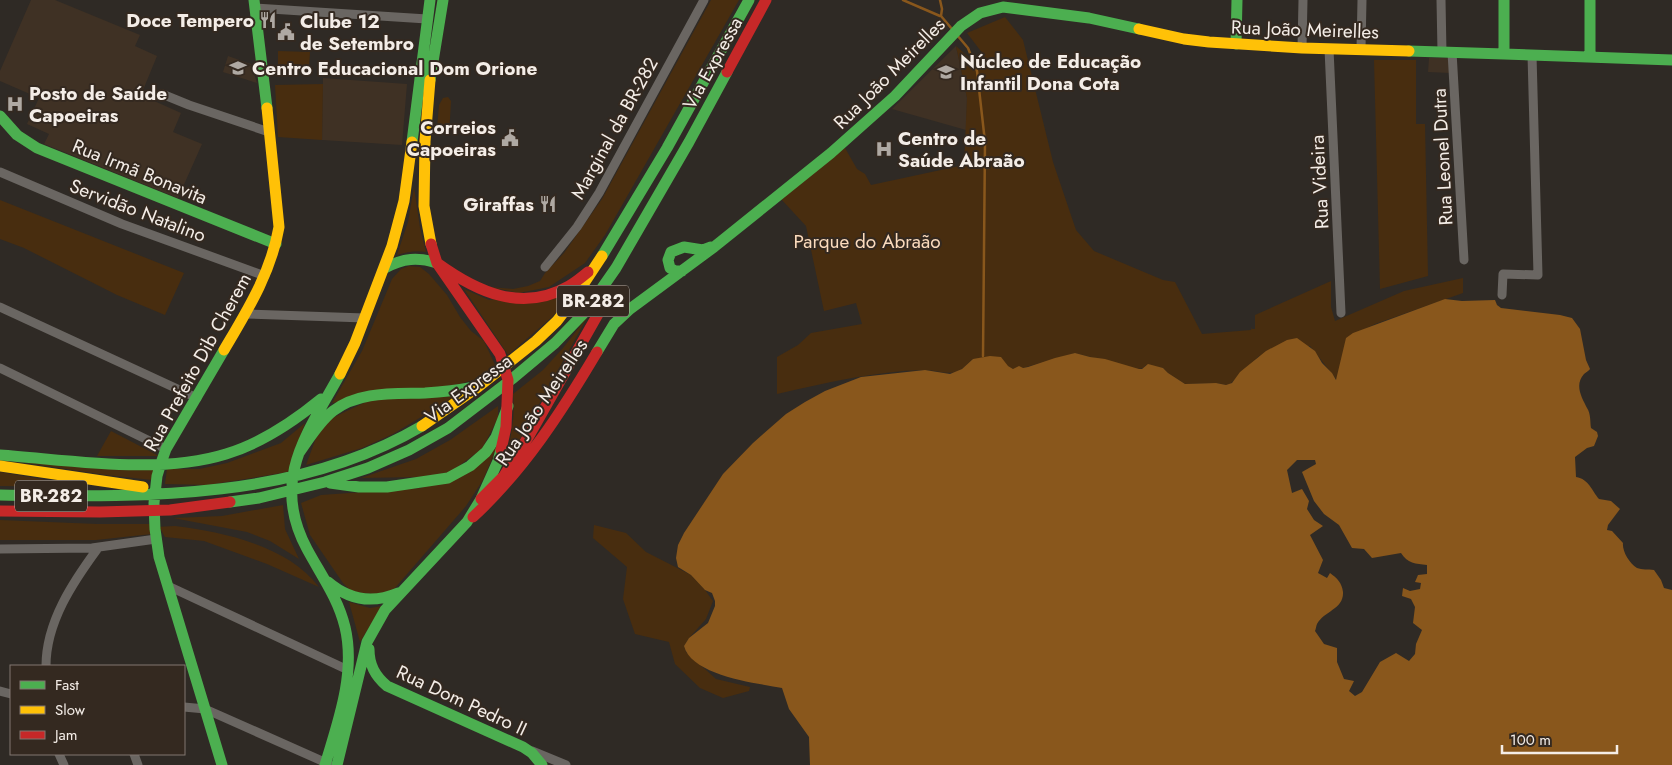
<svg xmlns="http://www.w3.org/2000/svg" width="1672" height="765" viewBox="0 0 1672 765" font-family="Jost,sans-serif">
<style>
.built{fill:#3f3124}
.green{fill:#482d0f}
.water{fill:#89571c;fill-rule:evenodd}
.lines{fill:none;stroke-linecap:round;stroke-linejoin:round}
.stream{stroke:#89571c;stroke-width:2.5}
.street{stroke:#6a6662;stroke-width:9}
.fast{stroke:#4caf50;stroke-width:11}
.slow{stroke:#ffc107;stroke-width:11}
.jam{stroke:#c62828;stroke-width:11}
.labels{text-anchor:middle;stroke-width:4;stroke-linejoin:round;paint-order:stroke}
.shield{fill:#342920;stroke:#bab2ab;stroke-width:1}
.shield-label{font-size:18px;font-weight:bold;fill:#f4ede7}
.poi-label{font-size:19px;font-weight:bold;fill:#f4ede7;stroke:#342920;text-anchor:start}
.street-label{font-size:19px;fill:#f4ede7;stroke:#342920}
.park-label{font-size:19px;fill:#fbdbbd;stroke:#342920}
</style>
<rect width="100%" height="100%" fill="#2f2a25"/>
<path class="built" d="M31,0h24l85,35 -5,11 22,10 -16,39 40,18 -8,19 29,12 -24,54 -134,-54 5,-10 -22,-10 12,-26 -39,-17v-10z
M956,46l11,52 -1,32 -74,-21z
M228,56l23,8 6,19 -34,-11z
M1429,58h21v15l-22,-1z
M323,78l84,6 -5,61 -80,-5z"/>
<path class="green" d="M711,0h28l-134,235 -20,28 -36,24 -30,6 -29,-6 23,2 15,-3 12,-5 5,-8 19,-20 38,-54z
M1005,17l18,23 30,122 23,68 18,21 69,29 12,2 27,52 49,-4 1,-3v2h3v-14l76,-34v26l4,14 69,-30 59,-13v15l-88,31 -28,14 -10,42 -27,-34 -51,10 -29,28 -4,1 -9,-2 -32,1 -17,-11 -5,-5 -17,-3 -3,3 -5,1 -63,-16 -52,15 -10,1 -5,-3 -35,-7c-5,4 -10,10 -15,12 -10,5 -23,-2 -34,-1 -49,1 -98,13 -147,24v-37l21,-12 13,-12 51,-9 -6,-21 -32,8 -18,-85 -25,-27 64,-51 12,21 8,5 6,11 93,-20 3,-67 -11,-52 27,24v-16l-16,-21z
M278,51l32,1 -1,15 -31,-1z
M1374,60h42v64h9l3,152 -48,13z
M323,84l-1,56 -44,-3 -3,-52z
M448,97l3,4 -2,35 -10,-4 -2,-4 2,-23 4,-7z
M414,187l6,41 6,24c-9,-2 -19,0 -29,3l11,-33z
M0,200l184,73 -19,42 -48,-20 -93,-47 -24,-9z
M409,266l11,1 9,7 18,21 13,22 11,14 13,10 12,26 -17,11 -19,6 -128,19 30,-52 30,-72 9,-10z
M577,287l-25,30 -44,38 -44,-66 25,11z
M588,316l-86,155c7,-25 14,-50 11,-77l30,-24 20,-22z
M456,396l-63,38 -31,14 -56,17 10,-27 14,-19 42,-20z
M498,406v12l-16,31 -33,24 -30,4 -58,1 55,-19 34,-19z
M305,423l-17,49 -80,13 -43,-1 2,-15h32l28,-6 54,-20z
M111,431l48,25h-62z
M497,447l-14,33 -17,26 -71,82 -11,7 -32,-3 -9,-9 -33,-48 -9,-32 20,-8 100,-7z
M0,459l155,8 -3,13 -46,-5z
M0,472l88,15 -88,-1z
M283,505l2,24 14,30 -29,-18 -23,-9 -74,-14 49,-2z
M0,520l97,4h53l2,10 -56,6h-96z
M594,525l32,8 20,19 45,23 14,15 8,11 -7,18 -17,19 -5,8 2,6 30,27 34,8 -1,4 -26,7 -23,-10 -25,-24 -6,-22 -34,-8 -12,-35 4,-32 -34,-29z
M175,526c49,6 113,20 144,61l-52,-23 -63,-23 -39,-4 -4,-7 -5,1v-4z
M349,602l21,6 12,-2 -22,36z"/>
<path class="water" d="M1445,299l17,2 33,-1 2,5 4,3 59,7 12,3 8,11 6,31 4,9c-1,2 -4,3 -6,5 -10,11 -2,24 3,34 4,6 3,14 4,20l6,4 1,4 -4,10 -7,2 -12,9 1,20c13,2 16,14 23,22l12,2 9,8 -12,16 -1,5 5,1 11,12c-1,8 6,20 14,25 5,2 11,1 17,2l7,10 3,8 8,2v175h-862l-1,-28 -20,-28 -7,-21c-26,-5 -90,-12 -98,-42l5,-8 19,-15 7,-17v-5l-3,-8 -7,-3 -14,-15 -13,-8 -2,-9 2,-13 6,-12 39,-59 30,-31 33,-29 19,-12 20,-11 36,-14 64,-7 25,4 12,-5 11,-10 17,-3 11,1 7,9 5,3 6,-3 4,2 5,-1 27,-9 20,-5 15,4 15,2 34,10h3l6,-5 15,4 5,5 17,11 31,-1 10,2 6,-2 8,-11 26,-21 21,-11 10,-2 18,13 7,12 10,10 4,7 10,-42 7,-5zM1297,460h18l1,4 -14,8 12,29 10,13 15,11 13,23 12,1 8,9 29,-5c6,10 15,11 26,12v9l-9,1 -3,7 6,1 -1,6 -10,2 -7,-3 -1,8 9,3 4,8 -2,16 9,7 -6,14 -1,10 -6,7 -13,-8 -16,9 -18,30 -7,4 -6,-5 5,-10 -10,-2 -7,-17v-14l-13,-4 -9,-13c1,-2 1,-5 2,-7 7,-13 27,-15 26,-32 -1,-9 -6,-14 -13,-19l-3,5 -9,-5 5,-13 -13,-25 13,-9 -9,-6 -7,-11 2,-8 -7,-12 -10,4 -5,-23z"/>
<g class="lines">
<path class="stream" d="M903,0l37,16
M940,0l2,9 -1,7 11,13
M957,35l11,13 9,23 8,71 -2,214"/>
<path class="street" d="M1441,0l1,52
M255,8l172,11
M1302,48l1,-48
M1329,49l12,264
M1361,49l1,-49
M1452,52l12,208
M162,94l27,11 80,27
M0,172l122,52 143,52
M545,267l32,-40 22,-34 105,-193
M1502,295l1,-21 35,1 -6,-220
M0,307l197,91
M245,314l120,4
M0,368l166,81
M0,549l92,-1 64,-9
M168,586l180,84
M46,666c0,-44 27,-84 52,-118
M0,691l11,3
M184,707l21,2 124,55
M532,751l34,14
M59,754l5,11
M134,754l4,11"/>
<path class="fast" d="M254,0l13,108
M1504,0v54l168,6
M1590,0v57
M1236,44l1,-44
M1409,51l95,3
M430,80l13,-80
M0,116l17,19 20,13 239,96
M412,142l18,-142
M602,256l65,-108 82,-148
M385,268c18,-10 33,-11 52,-5
M682,271h-7l-5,-3 -2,-8 3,-8 13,-5 19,3 8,-3
M597,352l17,-28 16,-15 84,-62 117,-94 64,-57 66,-70 19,-13 23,-6 86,11 50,11
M299,453c10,-14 20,-31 34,-42 26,-20 61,-17 92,-18 17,-1 34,-3 50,-6
M0,455c70,5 159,20 226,-1 36,-11 67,-32 95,-55
M330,483l29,4h28l61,-9 22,-12 16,-14 10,-15 12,-31
M0,495c142,2 295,6 422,-69
M230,502l29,-4 66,-16 43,-14 41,-18 39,-22 64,-49 43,-36 31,-32 30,-43 73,-126 38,-70
M328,582c21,18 44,22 70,11
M369,649c0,16 6,27 18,37l136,61 9,6 10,12
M222,765l-63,-208 -4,-28 -1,-26 3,-27 4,-13 5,-14 58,-99
M325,765c13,-43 31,-92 20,-138 -7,-29 -24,-52 -38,-78 -37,-69 0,-115 33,-175
M337,765l30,-123 18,-32 82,-88 14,-23 17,-38 3,-11"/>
<path class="slow" d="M1139,29l45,10 25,3 93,6 107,3
M430,80l-5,61 -1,65 7,38
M224,350c23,-39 47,-77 55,-123l-12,-119
M340,374l15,-31 37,-97 12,-45 8,-59
M422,426l56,-39 58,-46 21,-20 16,-21 29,-44
M0,466l143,21"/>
<path class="jam" d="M727,72l39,-72
M431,244l6,19 63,91 8,26 -2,47 -5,23
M437,263c40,29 85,50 132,23 7,-4 13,-9 19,-14
M481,499l23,-23 26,-42 80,-141
M0,511l100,1 70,-2 60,-8
M473,517c51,-47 89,-106 124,-165"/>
</g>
<defs>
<g id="restaurant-bare" transform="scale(1.35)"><path d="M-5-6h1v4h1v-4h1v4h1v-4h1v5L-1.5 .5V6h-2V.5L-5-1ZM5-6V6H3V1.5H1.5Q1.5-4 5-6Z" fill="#afa9a3" stroke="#342920" stroke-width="2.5" paint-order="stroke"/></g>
<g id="civic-bare" transform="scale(1.35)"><path d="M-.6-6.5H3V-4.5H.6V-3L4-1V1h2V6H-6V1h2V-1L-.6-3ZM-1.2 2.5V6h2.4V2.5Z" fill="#afa9a3" stroke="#342920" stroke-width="2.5" paint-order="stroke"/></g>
<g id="school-bare" transform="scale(1.35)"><path d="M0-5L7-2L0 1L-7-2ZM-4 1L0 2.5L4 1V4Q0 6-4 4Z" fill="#afa9a3" stroke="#342920" stroke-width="2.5" paint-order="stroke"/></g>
<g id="hospital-bare" transform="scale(1.35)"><path d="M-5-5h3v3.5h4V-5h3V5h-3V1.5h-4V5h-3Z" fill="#afa9a3" stroke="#342920" stroke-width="2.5" paint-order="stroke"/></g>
</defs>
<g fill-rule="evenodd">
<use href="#restaurant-bare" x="268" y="20"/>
<use href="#civic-bare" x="286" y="32"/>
<use href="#school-bare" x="238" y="68"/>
<use href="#school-bare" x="946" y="72"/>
<use href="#hospital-bare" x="15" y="104"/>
<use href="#civic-bare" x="510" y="138"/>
<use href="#hospital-bare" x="884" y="149"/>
<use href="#restaurant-bare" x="548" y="204"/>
</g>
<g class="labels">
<g class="shield">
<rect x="557" y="285.5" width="72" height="31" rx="4"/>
<rect x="15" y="480.5" width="72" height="31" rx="4"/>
</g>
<g class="shield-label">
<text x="593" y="307">BR-282</text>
<text x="51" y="502">BR-282</text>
</g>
<g class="poi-label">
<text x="254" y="27" text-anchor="end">Doce Tempero</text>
<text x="300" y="28">Clube 12<tspan x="300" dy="22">de Setembro</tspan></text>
<text x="960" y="68">Núcleo de Educação<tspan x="960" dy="22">Infantil Dona Cota</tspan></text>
<text x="252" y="75">Centro Educacional Dom Orione</text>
<text x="29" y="100">Posto de Saúde<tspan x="29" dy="22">Capoeiras</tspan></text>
<text x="496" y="134" text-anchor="end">Correios<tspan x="496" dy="22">Capoeiras</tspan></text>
<text x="898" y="145">Centro de<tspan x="898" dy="22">Saúde Abraão</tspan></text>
<text x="534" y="211" text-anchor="end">Giraffas</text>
</g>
<g class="street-label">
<text transform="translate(1305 29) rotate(2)" y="7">Rua João Meirelles</text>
<text transform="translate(712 63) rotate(-61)" y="7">Via Expressa</text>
<text transform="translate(889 73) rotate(-45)" y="7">Rua João Meirelles</text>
<text transform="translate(614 128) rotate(-61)" y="7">Marginal da BR-282</text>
<text transform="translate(1442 157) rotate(-93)" y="7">Rua Leonel Dutra</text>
<text transform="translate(140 171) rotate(22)" y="7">Rua Irmã Bonavita</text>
<text transform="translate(1319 182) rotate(-93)" y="7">Rua Videira</text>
<text transform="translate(138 210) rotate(21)" y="7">Servidão Natalino</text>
<text transform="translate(197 362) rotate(-61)" y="7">Rua Prefeito Dib Cherem</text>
<text transform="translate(468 388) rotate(-36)" y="7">Via Expressa</text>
<text transform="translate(541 402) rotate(-56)" y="7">Rua João Meirelles</text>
<text transform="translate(462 700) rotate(25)" y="7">Rua Dom Pedro II</text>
</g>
<g class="park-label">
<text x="867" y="248">Parque do Abraão</text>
</g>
</g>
<rect x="10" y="665" width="175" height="90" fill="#342920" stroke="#817770"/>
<rect x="20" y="681" width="25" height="8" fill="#4caf50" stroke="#817770"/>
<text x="55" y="690" font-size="15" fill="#f4ede7">Fast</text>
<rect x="20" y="706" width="25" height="8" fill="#ffc107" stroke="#817770"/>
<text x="55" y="715" font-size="15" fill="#f4ede7">Slow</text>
<rect x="20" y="731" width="25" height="8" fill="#c62828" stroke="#817770"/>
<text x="55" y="740" font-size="15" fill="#f4ede7">Jam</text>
<path d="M1502 745v8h115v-8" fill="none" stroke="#f4ede7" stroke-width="2.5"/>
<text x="1510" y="745" font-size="15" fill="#f4ede7" stroke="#342920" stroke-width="4" paint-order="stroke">100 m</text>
</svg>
